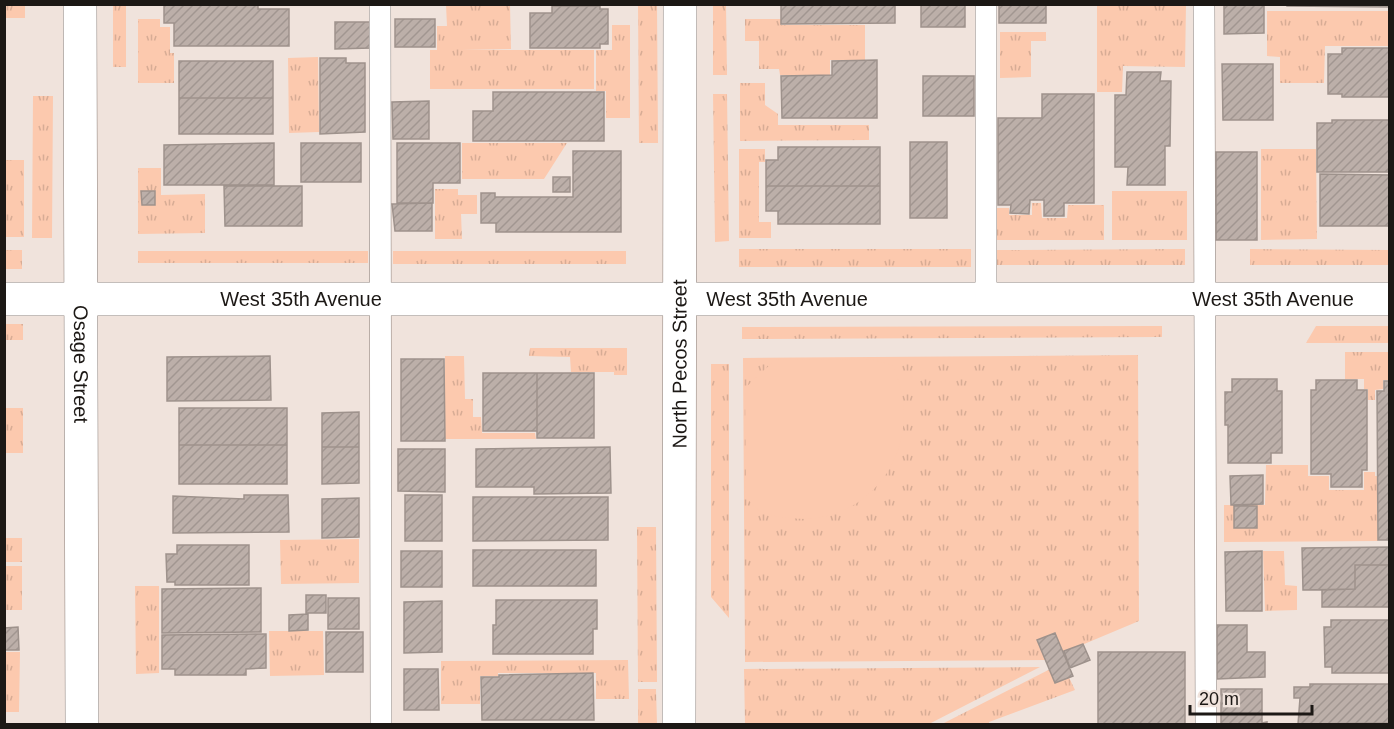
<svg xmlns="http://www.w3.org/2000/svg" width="1394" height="729" viewBox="0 0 1394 729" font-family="Helvetica,sans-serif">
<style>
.grass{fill:url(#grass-tufts)}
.garden{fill:#fcc9ae}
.building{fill:url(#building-hatch);stroke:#9e928c;stroke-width:1.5}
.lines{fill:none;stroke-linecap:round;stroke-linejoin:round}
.lane-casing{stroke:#887c76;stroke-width:22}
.street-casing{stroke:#887c76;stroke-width:34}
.secondary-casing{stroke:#887c76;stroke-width:34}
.lane{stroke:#fff;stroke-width:21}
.street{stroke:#fff;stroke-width:33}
.secondary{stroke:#fff;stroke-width:33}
.labels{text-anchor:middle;stroke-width:4.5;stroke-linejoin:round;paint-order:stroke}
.street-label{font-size:20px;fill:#1c1815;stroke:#f0e3dc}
</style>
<defs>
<pattern id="grass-tufts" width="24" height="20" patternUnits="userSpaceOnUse" patternTransform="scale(1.5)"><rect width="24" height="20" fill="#fcc9ae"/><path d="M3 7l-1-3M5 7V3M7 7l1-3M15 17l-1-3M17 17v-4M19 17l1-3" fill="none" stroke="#d7ac95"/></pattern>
<pattern id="building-hatch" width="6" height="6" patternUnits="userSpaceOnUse" patternTransform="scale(1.5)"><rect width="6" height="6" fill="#bcafa9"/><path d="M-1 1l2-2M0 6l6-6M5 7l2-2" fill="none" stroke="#a19691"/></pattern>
</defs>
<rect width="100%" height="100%" fill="#f0e3dc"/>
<path class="grass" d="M4,5h21v13h-20z
M113,5h13v62h-13z
M446,5h64l1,44 -49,1h132v39h-164v-39h7v-24h10z
M638,5h19l1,138h-19z
M713,5h13l1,70h-14z
M1097,5h89l-1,62 -62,-1 -1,26h-25z
M1267,11h122v35h-64l-1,37h-44v-26l-13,-1z
M138,19h22v8h10v26h4v30h-36z
M745,19h36v6h84v35h-35v15h-50l-1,-6h-20v-28h-14z
M612,25h18v93h-24v-27h-10v-41h16z
M1000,32h46v9h-15v36l-31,1z
M318,57l1,75 -30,1 -1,-75z
M740,83h25v22l13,9v11h91v15l-129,1z
M713,94h14l2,147 -14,1z
M33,96h20l-1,142h-20z
M462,143h105l-23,36h-82z
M739,149h26v13h-6v60h12v16h-32z
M1261,149h55l1,90 -56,1z
M5,160h19v77h-19z
M138,168h23v27l44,-1v39l-67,1z
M435,189h23v6h19v19h-16l1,25h-27z
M1112,191h75v49h-75z
M1032,203h9l1,15h25l1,-13h36v35h-108v-32h13v7h23z
M739,249h232v18h-232z
M1185,249v16h-188v-15z
M1250,249l139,1v15h-139z
M5,250h17v19h-17z
M138,251h230v12h-230z
M393,251h233v13h-233z
M5,324h18v16h-18z
M1162,326v11l-420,2v-12z
M1316,326h73v17h-83z
M530,348h97v27h-13v-3h-43l-1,-15 -41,-1z
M1345,352h44v28h-6v9l-8,1v10h-7v-11h-4v-10h-19z
M1138,355l1,266 -93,39 -301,2 -2,-304z
M445,356h19l1,43h8v18h8l1,16h53l1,6h-91z
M711,364h18v254l-18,-21z
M5,408h18v45h-18z
M1266,465h42v11h21v14h35v-18h11v4h2l1,65 -154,1v-37h41z
M637,527h19l1,155h-19z
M4,538h18v24h-17z
M359,539v44l-78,1 -1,-44z
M1263,551h21l1,34 12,1v24l-32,1z
M5,566h17v44h-17z
M135,586h24v87l-23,1z
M269,631h54l1,44 -54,1z
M4,652h16l-1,60h-14z
M628,660l1,39h-33v-26h-98v3h-18v28h-39v-43z
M1062,663l13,27 -86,32v2h-47z
M1040,667l-111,57h-184l-1,-55z
M638,689h18l1,35h-19z"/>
<path class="garden" d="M870,359l22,6c34,68 -8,151 -87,154 -12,0 -35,-2 -45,-8 -5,-3 -9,-9 -14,-13l-1,-110 30,-28z"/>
<path class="building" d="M164,4h94v5h31v37h-115v-23h-10z
M781,4h114v19l-114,1z
M921,4h44v23h-44z
M999,4h47v19h-47z
M1224,4h40v29l-40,1z
M1287,4h103v3l-103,-1z
M552,6h48v3h8v35h-8v4h-70v-35h22z
M395,19h40v28h-40z
M335,22h36v26l-36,1z
M1342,48h48v49h-48v-3h-14v-40h14z
M320,58h26v5h19v69l-45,2z
M877,60v58h-95l-1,-42 51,-1v-14z
M179,61h94v37h-94z
M1222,64h51v56h-50z
M1127,72h34l-1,9h11l-1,65h-5v39h-38l1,-18h-13v-72h11z
M923,76h51v40h-51z
M493,92h111v49h-131v-30h20z
M1042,94h52v109h-30v13h-20v-16h-14l-1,14 -19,-1 1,-8h-13v-87h44z
M179,98h94v36h-94z
M429,101v38h-36l-1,-37z
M1332,120h58v52h-73v-49h15z
M910,142h37v76h-37z
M274,143v42h-110v-40z
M301,143h60v39h-60z
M397,143h63v40h-27v20h-36z
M778,147h102v39h-114v-26h12z
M573,151h48v81h-125v-9h-15v-30h14v4h78z
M1216,152h41v88h-41z
M1320,174l70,1v51h-70z
M553,177h17v15h-17z
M224,186h78v40h-77z
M766,186h114v38h-102v-13h-12z
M141,191h14v14h-13z
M432,203v28h-37l-3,-27z
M270,356l1,44 -104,1v-44z
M401,359h43l1,82h-44z
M483,373h54v58h-54z
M537,373h57v65h-57z
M1232,379h45v12h5v62h-11v10h-43v-38h-3v-33h7z
M1316,380h41v10h10v80h-5v17h-31v-13h-20v-84h5z
M1384,381h6v159h-12l-1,-149h7z
M179,408h108v37h-108z
M359,412v35h-37v-34z
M179,445h108v39h-108z
M322,447h37v36l-37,1z
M610,447l1,46 -77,1v-7h-58v-38z
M398,449h47v43l-47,-1z
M1263,475v29l-32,1 -1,-29z
M244,495h44l1,37 -116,1v-37l71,3z
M405,495h37v46h-37z
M473,497h135v43l-135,1z
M359,498v39l-37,1v-39z
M1234,506h23v22h-23z
M177,545h72v40h-74v-3h-8l-1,-28h11z
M1390,547v18h-35v24l-52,1 -1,-42z
M473,550h123v36h-123z
M401,551h41v36h-41z
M1262,551v60h-36l-1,-59z
M1355,565h35v42h-68v-17l33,-1z
M261,588v44l-99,1v-44z
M306,595h20v18h-20z
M328,598h31v31h-31z
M496,600h101v29h-4v25h-100v-29h3z
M442,601v51l-38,1v-51z
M308,614v16l-19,1v-16z
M1331,620h59v53h-58v-6h-7l-1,-40h7z
M1217,625h30v27h18v25l-48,2z
M18,627l1,23h-15v-22z
M326,632h37v40h-37z
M1055,633l18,43 -18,7 -18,-43z
M266,634v34l-20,1v6h-71v-6h-13v-34z
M1083,644l7,16 -20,8 -6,-17z
M1098,652h87v72h-87z
M404,669h34l1,41h-35z
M593,673l1,47h-112l-1,-43h18v-2z
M1310,684h80v39l-92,1 2,-26h-6v-11h16z
M1221,689h41v34l5,-1v2h-46z
M1390,723v1h-92z"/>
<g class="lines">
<g class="lane-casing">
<path id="lane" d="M380,4l1,720
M1204,4l2,720
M986,299v-295"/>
</g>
<g class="street-casing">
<g id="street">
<path id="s1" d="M80,4l2,720"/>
<path id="s2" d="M4,299h1386"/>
</g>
</g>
<g class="secondary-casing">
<g id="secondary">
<path id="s3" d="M679,724l1,-720"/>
</g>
</g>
<use href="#lane" class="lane"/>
<use href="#street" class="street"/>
<use href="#secondary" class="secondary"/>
</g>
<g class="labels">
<g class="street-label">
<text dy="7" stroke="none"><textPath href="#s2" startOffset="297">West 35th Avenue</textPath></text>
<text dy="7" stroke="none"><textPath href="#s2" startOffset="1269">West 35th Avenue</textPath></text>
<text dy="7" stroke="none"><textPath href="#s2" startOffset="783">West 35th Avenue</textPath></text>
<text dy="7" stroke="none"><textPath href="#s1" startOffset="360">Osage Street</textPath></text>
<text dy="7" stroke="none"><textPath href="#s3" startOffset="360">North Pecos Street</textPath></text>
</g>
</g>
<rect width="1394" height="729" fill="none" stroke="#1c1815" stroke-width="12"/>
<path d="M1190 705v9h122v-9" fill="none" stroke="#1c1815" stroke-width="3"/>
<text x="1199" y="705" font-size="18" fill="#1c1815" stroke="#f0e3dc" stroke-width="4.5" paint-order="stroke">20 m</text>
</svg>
